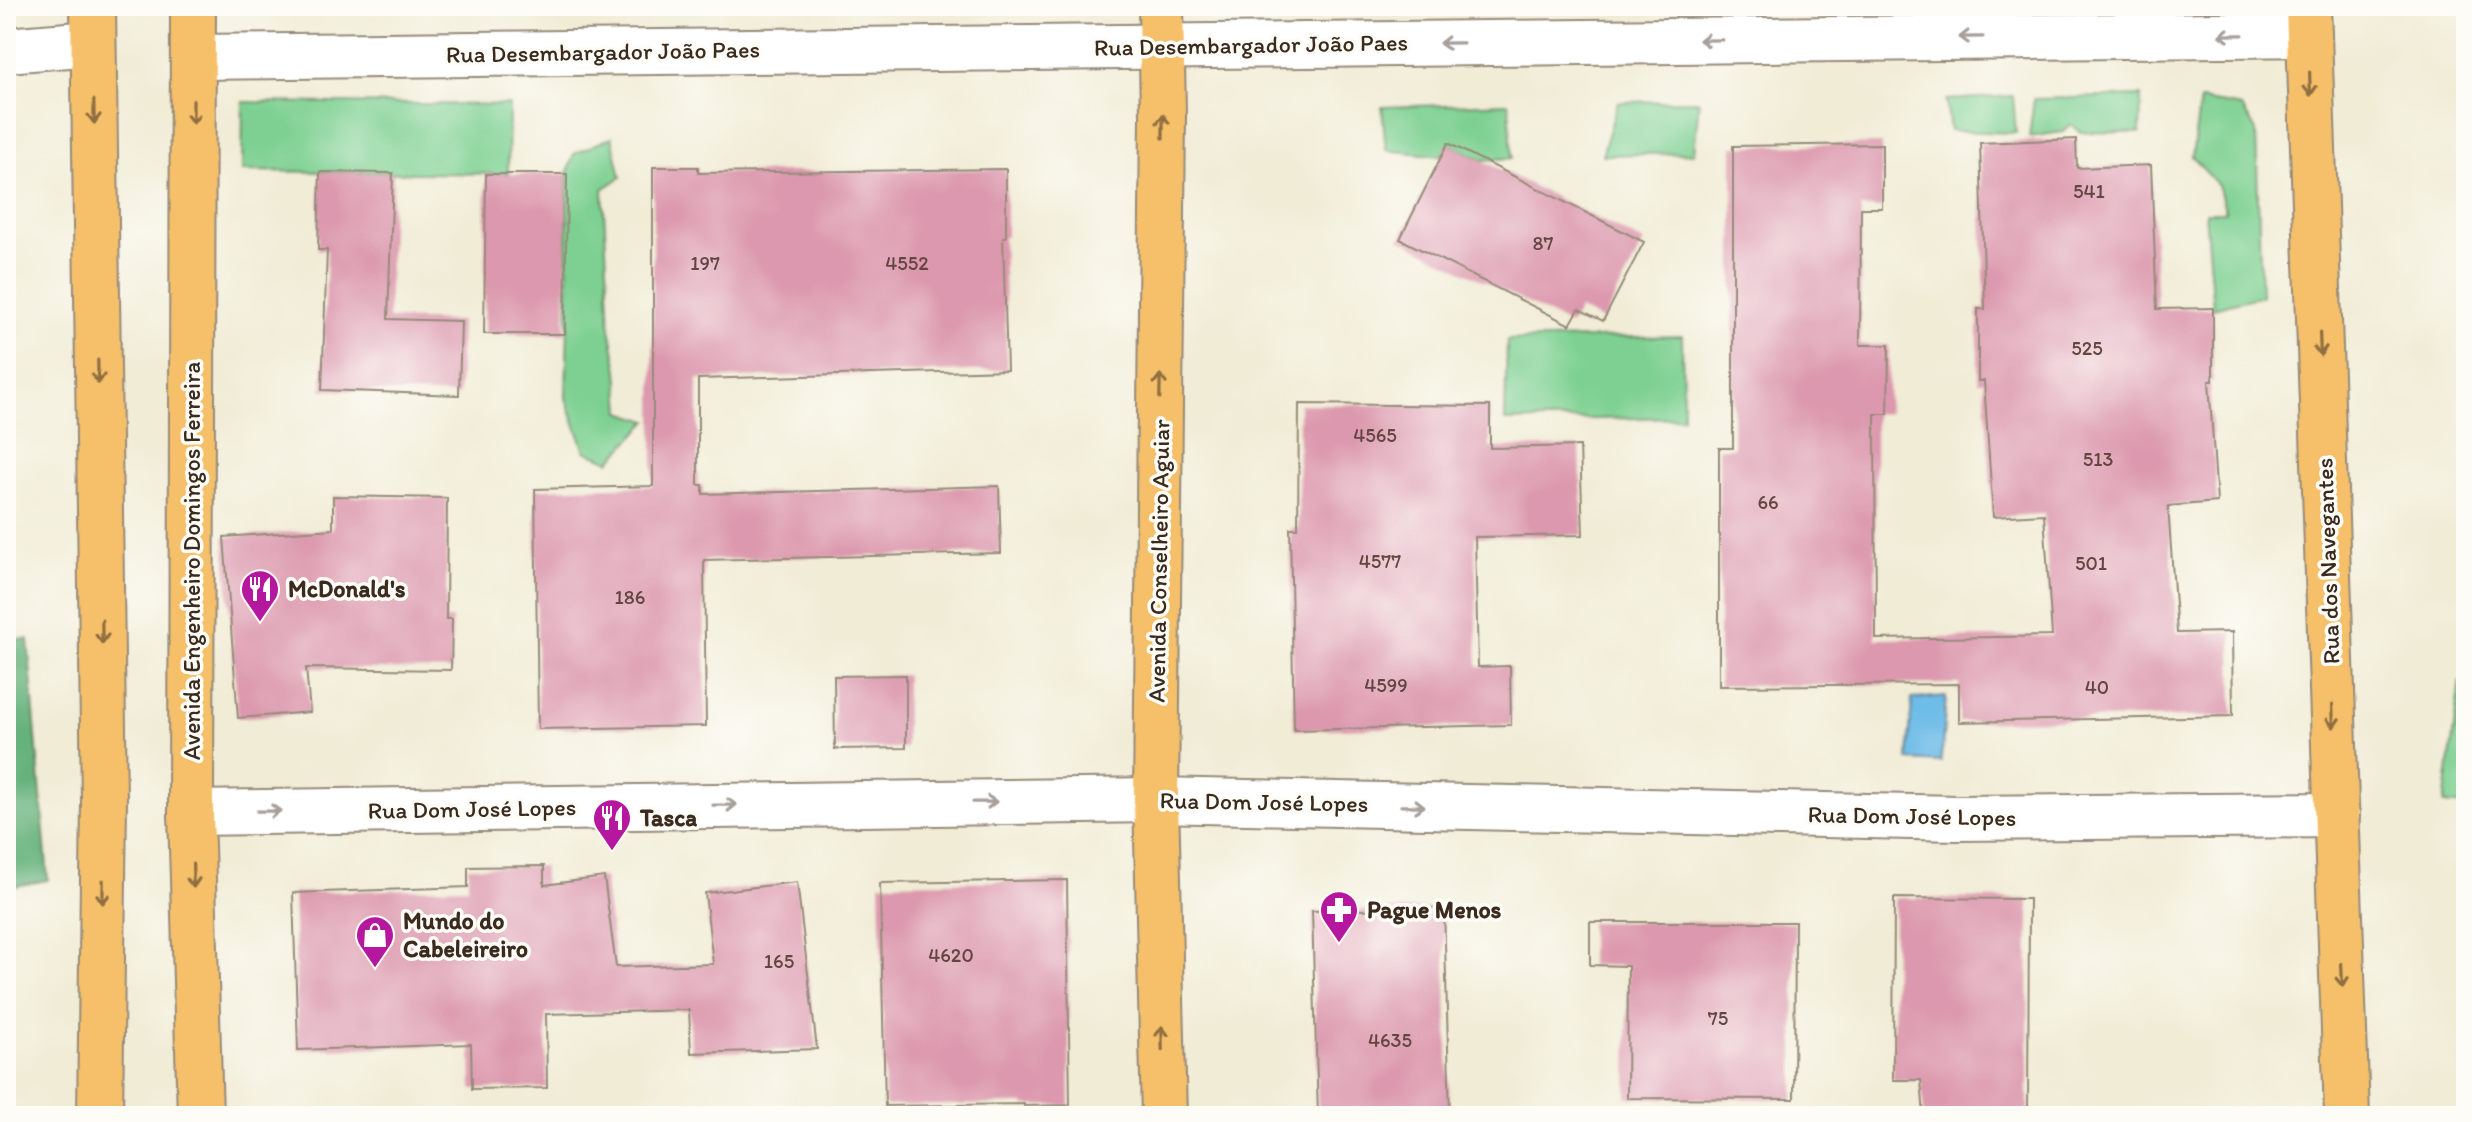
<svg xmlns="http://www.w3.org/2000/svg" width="2472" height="1122" viewBox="0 0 2472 1122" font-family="Itim,sans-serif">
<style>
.green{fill:#7dd091;stroke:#5c7d58;stroke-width:2}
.forest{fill:#66b27b;stroke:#506e4c;stroke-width:2}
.water{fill:#6ebce8;stroke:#547383;stroke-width:2}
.building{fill:#dc98ae}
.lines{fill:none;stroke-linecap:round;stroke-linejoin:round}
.minor-casing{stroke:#968b7a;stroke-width:48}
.major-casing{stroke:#968b7a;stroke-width:48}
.minor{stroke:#fff;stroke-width:44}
.major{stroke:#f6c06b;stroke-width:44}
.oneway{stroke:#a79f9a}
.oneway2{stroke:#8f6e41}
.labels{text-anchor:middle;stroke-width:7;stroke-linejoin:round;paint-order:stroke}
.number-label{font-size:20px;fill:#634642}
.street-label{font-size:24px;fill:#3b2a1e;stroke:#fdfcf7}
.poi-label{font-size:24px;font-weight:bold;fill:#3b2a1e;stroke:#fdfcf7;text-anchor:start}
</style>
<rect width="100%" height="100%" fill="#fdfcf7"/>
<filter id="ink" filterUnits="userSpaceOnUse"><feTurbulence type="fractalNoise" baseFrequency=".0125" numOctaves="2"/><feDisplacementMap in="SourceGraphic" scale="16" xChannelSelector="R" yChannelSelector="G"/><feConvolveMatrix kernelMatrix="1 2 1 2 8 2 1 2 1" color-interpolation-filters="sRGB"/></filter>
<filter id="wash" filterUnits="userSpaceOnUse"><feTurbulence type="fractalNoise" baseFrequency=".006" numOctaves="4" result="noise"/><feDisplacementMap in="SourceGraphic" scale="32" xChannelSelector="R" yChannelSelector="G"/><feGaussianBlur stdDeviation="1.8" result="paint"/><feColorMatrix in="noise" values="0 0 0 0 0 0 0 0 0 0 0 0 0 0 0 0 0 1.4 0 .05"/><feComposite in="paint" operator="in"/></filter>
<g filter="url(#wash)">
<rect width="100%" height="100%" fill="#f1ecd6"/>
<path class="green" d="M2013,96l3,37 -66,-2 -4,-31z
M2141,96l-1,37 -59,-1 -11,-8 -8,8 -33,5 5,-38z
M2200,100l42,7 14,24 5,165 -48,12 -8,-96h21l-8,-27 -26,-28z
M1699,101l-5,52 -92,2 16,-53z
M243,102l266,3 -1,69 -266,-3z
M1509,103l3,55 -30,2 -33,-16 -8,12 -55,-6 -4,-43z
M612,137l9,40 -18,12 7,139 8,42 3,42 27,9 -38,40 -25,-10 -19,-53 2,-73 -1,-151 7,-20z
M1682,336l1,81 -178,4 2,-81z
M2460,682l6,1v123l-22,-2z"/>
<path class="forest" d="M28,639l20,241 -42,8v-248z"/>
<path class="water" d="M1946,696l-5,66 -33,-2 4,-61z"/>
<g id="blocks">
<path class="building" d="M2076,139l1,29 74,-3 6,144 56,-1v73h-4l8,121 -49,4 9,127 55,-1 1,84 -274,6v-38l-240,2v-238h14v-302l149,-2v64h-21l-1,137h29l-1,69h-13l1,225 176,-3 -8,-122 -51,3 -9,-136h-6v-72h7l-5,-166z
M1448,143l196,99 -41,79 -24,-12 -9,16 -170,-86z
M653,167h45v6l308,-4v68h-3l4,133 -309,9v106h5v9l296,-8 2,67 -297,7 2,166 -168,3 -3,-240 118,-3z
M320,172l73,1 -5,146 73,2 -2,74 -137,-5 5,-140h-9z
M486,174h81l-2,160h-81z
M1299,404l191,2v42l90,-2 3,89 -108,2 3,130 32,-1 1,59 -217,5 -4,-202h8z
M333,496l114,2 -1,121h6l-1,51 -145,-2 4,44 -72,6 -14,-181 109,-8z
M906,675v73l-71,1 -1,-73z
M544,866v19l60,-8 12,90 97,-3 -8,-71 92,-11 20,167 -126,4 -2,-43 -143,4 1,74 -75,1 -1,-45 -173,6 -5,-157 175,-6v-20z
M1067,880l3,225 -46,1v-2l-139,2 -5,-223z
M1894,898l135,1 -1,217h-104l-3,-36h-28z
M1444,908l6,208h-132l-6,-205z
M1590,922h205l-1,177 -167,-1 1,-132 -38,-1z"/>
</g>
</g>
<g filter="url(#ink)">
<use href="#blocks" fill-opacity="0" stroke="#968b7a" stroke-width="2"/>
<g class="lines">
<g class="minor-casing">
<path id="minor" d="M6,50l87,-7
M194,57l2115,-23
M191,813l965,-13 801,18 380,-3"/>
</g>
<g class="major-casing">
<path id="major" d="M93,6l11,795 -4,315
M193,6l-2,807 9,303
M1161,6l2,109 -7,685 8,316
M2308,6l39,1110"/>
</g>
<use href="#minor" class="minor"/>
<use href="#major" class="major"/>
</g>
<defs><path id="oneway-shaft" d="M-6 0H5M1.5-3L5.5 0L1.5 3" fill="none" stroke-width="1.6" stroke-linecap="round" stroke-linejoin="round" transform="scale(2)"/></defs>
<g class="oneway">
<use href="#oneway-shaft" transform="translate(2231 35) rotate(179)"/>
<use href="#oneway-shaft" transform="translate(1971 37) rotate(179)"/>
<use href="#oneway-shaft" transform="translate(1711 40) rotate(179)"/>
<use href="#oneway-shaft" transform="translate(1451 43) rotate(179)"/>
<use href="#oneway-shaft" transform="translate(985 802) rotate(-1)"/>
<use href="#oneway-shaft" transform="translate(725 805) rotate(-1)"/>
<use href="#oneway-shaft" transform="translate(1413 806) rotate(1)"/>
<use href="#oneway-shaft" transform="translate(269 811) rotate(-1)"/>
</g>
<g class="oneway2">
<use href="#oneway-shaft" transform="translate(2310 84) rotate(88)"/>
<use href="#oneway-shaft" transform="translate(94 112) rotate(89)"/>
<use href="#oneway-shaft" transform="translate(193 112) rotate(90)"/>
<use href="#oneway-shaft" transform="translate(1163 126) rotate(-90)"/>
<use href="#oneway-shaft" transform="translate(2320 344) rotate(88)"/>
<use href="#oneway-shaft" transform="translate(98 372) rotate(89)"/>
<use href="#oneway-shaft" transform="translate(1160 386) rotate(-89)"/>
<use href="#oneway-shaft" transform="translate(102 632) rotate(89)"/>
<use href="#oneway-shaft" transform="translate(2333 716) rotate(88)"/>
<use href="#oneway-shaft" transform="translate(193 876) rotate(88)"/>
<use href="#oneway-shaft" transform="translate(103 892) rotate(91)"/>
<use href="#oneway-shaft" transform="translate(2342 975) rotate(88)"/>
<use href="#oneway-shaft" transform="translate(1162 1038) rotate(-91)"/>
</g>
</g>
<defs>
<g id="restaurant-pin" transform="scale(2)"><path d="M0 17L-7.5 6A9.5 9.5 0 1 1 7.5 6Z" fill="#b5179e" stroke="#fdfcf7"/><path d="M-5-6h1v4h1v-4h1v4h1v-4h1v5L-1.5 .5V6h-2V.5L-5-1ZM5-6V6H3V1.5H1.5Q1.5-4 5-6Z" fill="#fff"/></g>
<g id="pharmacy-pin" transform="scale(2)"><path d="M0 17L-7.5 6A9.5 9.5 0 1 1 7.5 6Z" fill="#b5179e" stroke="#fdfcf7"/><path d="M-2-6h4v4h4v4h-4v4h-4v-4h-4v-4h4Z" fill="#fff"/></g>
<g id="shop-pin" transform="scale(2)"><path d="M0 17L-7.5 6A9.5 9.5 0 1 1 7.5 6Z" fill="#b5179e" stroke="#fdfcf7"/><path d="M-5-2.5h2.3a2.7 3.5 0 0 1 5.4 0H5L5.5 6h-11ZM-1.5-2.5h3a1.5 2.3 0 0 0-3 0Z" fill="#fff"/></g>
</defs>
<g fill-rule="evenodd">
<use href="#restaurant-pin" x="260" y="589"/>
<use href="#restaurant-pin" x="612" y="818"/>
<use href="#pharmacy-pin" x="1339" y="910"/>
<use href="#shop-pin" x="375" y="935"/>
</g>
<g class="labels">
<g class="number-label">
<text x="2089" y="198">541</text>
<text x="1543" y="250">87</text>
<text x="705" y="270">197</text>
<text x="907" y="270">4552</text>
<text x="2087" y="355">525</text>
<text x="1375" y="442">4565</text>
<text x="2098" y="466">513</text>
<text x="1768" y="509">66</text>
<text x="1380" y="568">4577</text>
<text x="2091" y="570">501</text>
<text x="630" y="604">186</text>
<text x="1386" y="692">4599</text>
<text x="2097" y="694">40</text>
<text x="951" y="962">4620</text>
<text x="779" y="968">165</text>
<text x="1718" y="1025">75</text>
<text x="1390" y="1047">4635</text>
</g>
<g class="street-label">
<text transform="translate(1251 45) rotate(-1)" y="8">Rua Desembargador João Paes</text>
<text transform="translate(603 52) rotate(-1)" y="8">Rua Desembargador João Paes</text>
<text transform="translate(192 561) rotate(-90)" y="8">Avenida Engenheiro Domingos Ferreira</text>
<text transform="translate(1159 561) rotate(-89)" y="8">Avenida Conselheiro Aguiar</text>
<text transform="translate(2328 561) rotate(-92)" y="8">Rua dos Navegantes</text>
<text transform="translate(1264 802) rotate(1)" y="8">Rua Dom José Lopes</text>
<text transform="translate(472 809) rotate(-1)" y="8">Rua Dom José Lopes</text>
<text transform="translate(1912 816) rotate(1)" y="8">Rua Dom José Lopes</text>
</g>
<g class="poi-label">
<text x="288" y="597">McDonald's</text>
<text x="640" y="826">Tasca</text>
<text x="1367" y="918">Pague Menos</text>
<text x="403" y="929">Mundo do<tspan x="403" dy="28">Cabeleireiro</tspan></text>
</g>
</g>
<rect width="2472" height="1122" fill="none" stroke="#fdfcf7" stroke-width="32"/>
</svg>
